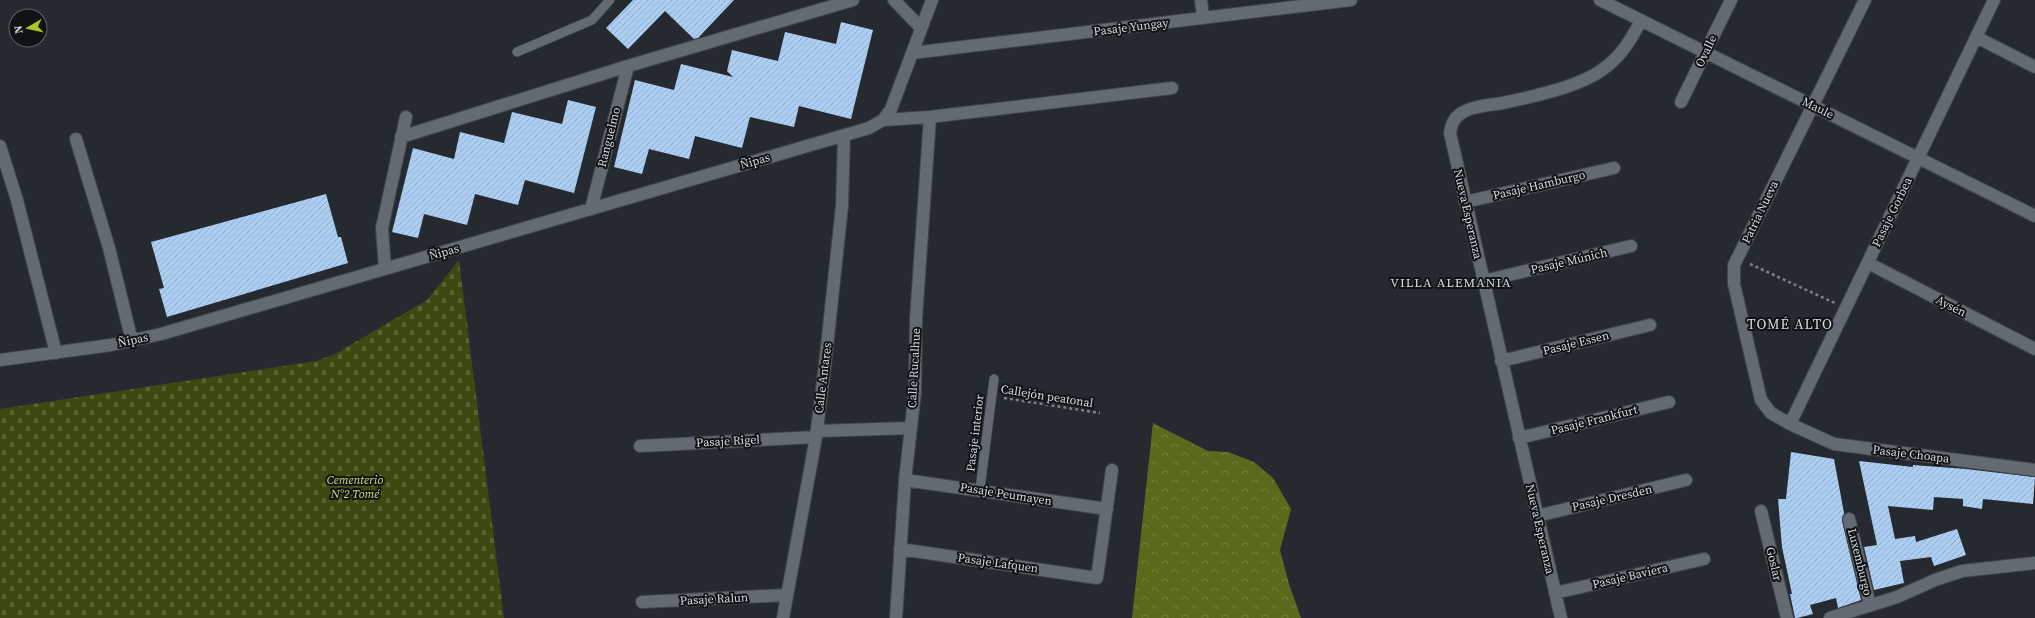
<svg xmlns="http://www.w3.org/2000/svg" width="2035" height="618" viewBox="0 0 2035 618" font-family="'Source Serif 4',serif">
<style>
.forest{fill:url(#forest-crowns)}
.cemetery{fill:url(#cemetery-stones)}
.building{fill:url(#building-hatch)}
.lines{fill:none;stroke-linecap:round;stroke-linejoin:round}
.lane-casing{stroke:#42464c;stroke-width:10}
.street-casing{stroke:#42464c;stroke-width:14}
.path{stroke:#7c8186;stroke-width:2.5;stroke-dasharray:3 3;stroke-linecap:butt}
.lane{stroke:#636a71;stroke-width:9}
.street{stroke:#636a71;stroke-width:12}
.labels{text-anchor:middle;stroke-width:4;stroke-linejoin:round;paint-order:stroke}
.street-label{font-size:12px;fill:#d5d9dd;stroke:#101316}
.park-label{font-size:12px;font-style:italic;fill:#c4e179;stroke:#101316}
.neighbourhood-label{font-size:13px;letter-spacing:1px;fill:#d5d9dd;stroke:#101316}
.quarter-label{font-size:14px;letter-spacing:1px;fill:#d5d9dd;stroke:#101316}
</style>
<defs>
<pattern id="forest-crowns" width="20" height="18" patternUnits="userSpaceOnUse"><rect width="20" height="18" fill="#586b1c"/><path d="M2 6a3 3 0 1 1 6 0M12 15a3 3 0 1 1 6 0" fill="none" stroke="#6f803d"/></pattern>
<pattern id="cemetery-stones" width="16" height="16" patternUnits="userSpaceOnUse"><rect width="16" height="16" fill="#3c4a11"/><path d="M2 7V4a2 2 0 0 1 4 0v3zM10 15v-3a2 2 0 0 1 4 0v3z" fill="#576433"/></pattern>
<pattern id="building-hatch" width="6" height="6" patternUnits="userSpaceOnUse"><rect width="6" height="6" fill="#adcef3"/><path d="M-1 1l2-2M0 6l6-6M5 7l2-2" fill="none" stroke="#92abc7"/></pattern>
</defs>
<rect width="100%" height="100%" fill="#252a31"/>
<path class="forest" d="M1153,423l55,28 20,1 26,10 19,16 18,31 -11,41 9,34 12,34h-169z"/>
<path class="cemetery" d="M459,260l45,358h-504v-209l317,-48 20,-8 90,-53z"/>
<path class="building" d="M633,0h101l-36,38 -4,1 -29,-28 -37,38 -22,-21z
M841,22l32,8 -22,89 -52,-13 -5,21 -44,-10 -8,31 -47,-12 -6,23 -40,-10 -7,25 -28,-7 21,-87 39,10 7,-26 52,13 -6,-6 5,-21 46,11 7,-29 51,12z
M568,100l28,7 -22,86 -49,-13 -7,25 -43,-11 -8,31 -43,-11 -6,24 -26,-6 21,-84 41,11 6,-27 44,11 8,-31 50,12z
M326,194l12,43h3l7,26 -181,54 -8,-28 5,-1 -13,-46z
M1791,452l43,7 10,54 -2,8 19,79 -23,8 -2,-10 -26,7 3,9 -16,4h-2l-5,-24h2l-10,-47 -4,-48h8z
M1859,461l54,6v-2l53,4 69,8 -2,27 -50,-5 -1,10 -19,-3v-7l-29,-2 -1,13 -45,-4 7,33 20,-3 1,6 41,-13 9,26 -32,11 -3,-9 -31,4 4,22 -30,7 -10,-43 13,-2z"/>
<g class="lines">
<g class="lane-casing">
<path id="lane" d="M517,52l75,-32 18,-20
M980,489l14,-110"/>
</g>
<g class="street-casing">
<path id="street" d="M894,0l27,28
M1201,0l2,18
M1600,0l435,216
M1865,0l-131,265v19l27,116 10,13 19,11 44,20 201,26
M1976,37l59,30
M912,53l439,-53
M1681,102l50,-102
M883,120l47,-3 242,-29
M401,137l227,-71 225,-66
M76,139l33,109 23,93
M0,146l17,54 39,153
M1465,202l149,-34
M591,209l37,-143
M1868,263l167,86
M385,269l-3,-41 24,-111
M1483,281l148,-35
M0,360l111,-15 50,-11 708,-206 14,-8 8,-11 41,-109
M1501,361l149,-36
M1790,424l204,-424
M817,431l93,-3
M1519,438l150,-36
M640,446l176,-9
M905,480l202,29
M1761,511l26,107
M1537,516l149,-36
M1849,519l21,86
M900,549l197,29 15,-108
M1555,593l149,-34
M642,602l145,-7
M783,618l33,-181 9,-72 17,-159 2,-70
M896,618l9,-138 10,-88 1,-73 14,-202
M1561,618l-111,-485c1,-7 3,-14 9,-18 11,-9 31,-10 44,-12 31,-7 63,-13 91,-28 23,-13 36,-32 47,-55
M1830,618l67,-21 38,-17 27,-9 73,-8"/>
</g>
<path class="path" d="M1750,264l85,39
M1004,398l96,15"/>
<use href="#lane" class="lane"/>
<use href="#street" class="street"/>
</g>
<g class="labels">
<g class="street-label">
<text transform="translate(1131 27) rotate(-7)" y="4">Pasaje Yungay</text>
<text transform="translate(1706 51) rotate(-64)" y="4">Ovalle</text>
<text transform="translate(1818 108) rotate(26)" y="4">Maule</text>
<text transform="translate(609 137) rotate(-76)" y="4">Ranguelmo</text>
<text transform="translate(755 161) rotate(-16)" y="4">Ñipas</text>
<text transform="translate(1539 185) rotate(-13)" y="4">Pasaje Hamburgo</text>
<text transform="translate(1760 212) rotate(-64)" y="4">Patria Nueva</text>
<text transform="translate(1892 212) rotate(-64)" y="4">Pasaje Gorbea</text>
<text transform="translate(1468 214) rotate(77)" y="4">Nueva Esperanza</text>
<text transform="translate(444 252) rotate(-16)" y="4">Ñipas</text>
<text transform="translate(1569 261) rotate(-13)" y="4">Pasaje Múnich</text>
<text transform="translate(1951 306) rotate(27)" y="4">Aysén</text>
<text transform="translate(133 340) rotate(-12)" y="4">Ñipas</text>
<text transform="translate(1576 343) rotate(-14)" y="4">Pasaje Essen</text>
<text transform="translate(914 368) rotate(-87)" y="4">Calle Rucalhue</text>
<text transform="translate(823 378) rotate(-83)" y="4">Calle Antares</text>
<text transform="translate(1047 396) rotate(9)" y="4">Callejón peatonal</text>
<text transform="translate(1594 420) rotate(-14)" y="4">Pasaje Frankfurt</text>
<text transform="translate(975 433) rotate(-83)" y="4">Pasaje interior</text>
<text transform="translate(728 441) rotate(-3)" y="4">Pasaje Rigel</text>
<text transform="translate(1911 454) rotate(7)" y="4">Pasaje Choapa</text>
<text transform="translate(1006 494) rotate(9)" y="4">Pasaje Peumayen</text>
<text transform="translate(1612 498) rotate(-13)" y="4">Pasaje Dresden</text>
<text transform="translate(1540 529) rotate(77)" y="4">Nueva Esperanza</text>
<text transform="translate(1860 562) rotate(76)" y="4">Luxemburgo</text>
<text transform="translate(998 563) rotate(8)" y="4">Pasaje Lafquen</text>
<text transform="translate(1774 564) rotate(76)" y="4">Goslar</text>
<text transform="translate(1630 576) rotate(-13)" y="4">Pasaje Baviera</text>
<text transform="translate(714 599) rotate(-3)" y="4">Pasaje Ralun</text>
</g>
<g class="park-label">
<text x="355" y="484">Cementerio<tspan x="355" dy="14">N°2 Tomé</tspan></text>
</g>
<g class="neighbourhood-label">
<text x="1451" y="287">VILLA ALEMANIA</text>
</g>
<g class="quarter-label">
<text x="1790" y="329">TOMÉ ALTO</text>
</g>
</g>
<g transform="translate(28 28) rotate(261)"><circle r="19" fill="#101316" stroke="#5f6266"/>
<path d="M0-3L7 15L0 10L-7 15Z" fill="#a5c823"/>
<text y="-6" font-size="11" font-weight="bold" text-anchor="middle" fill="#d5d9dd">N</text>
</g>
</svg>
